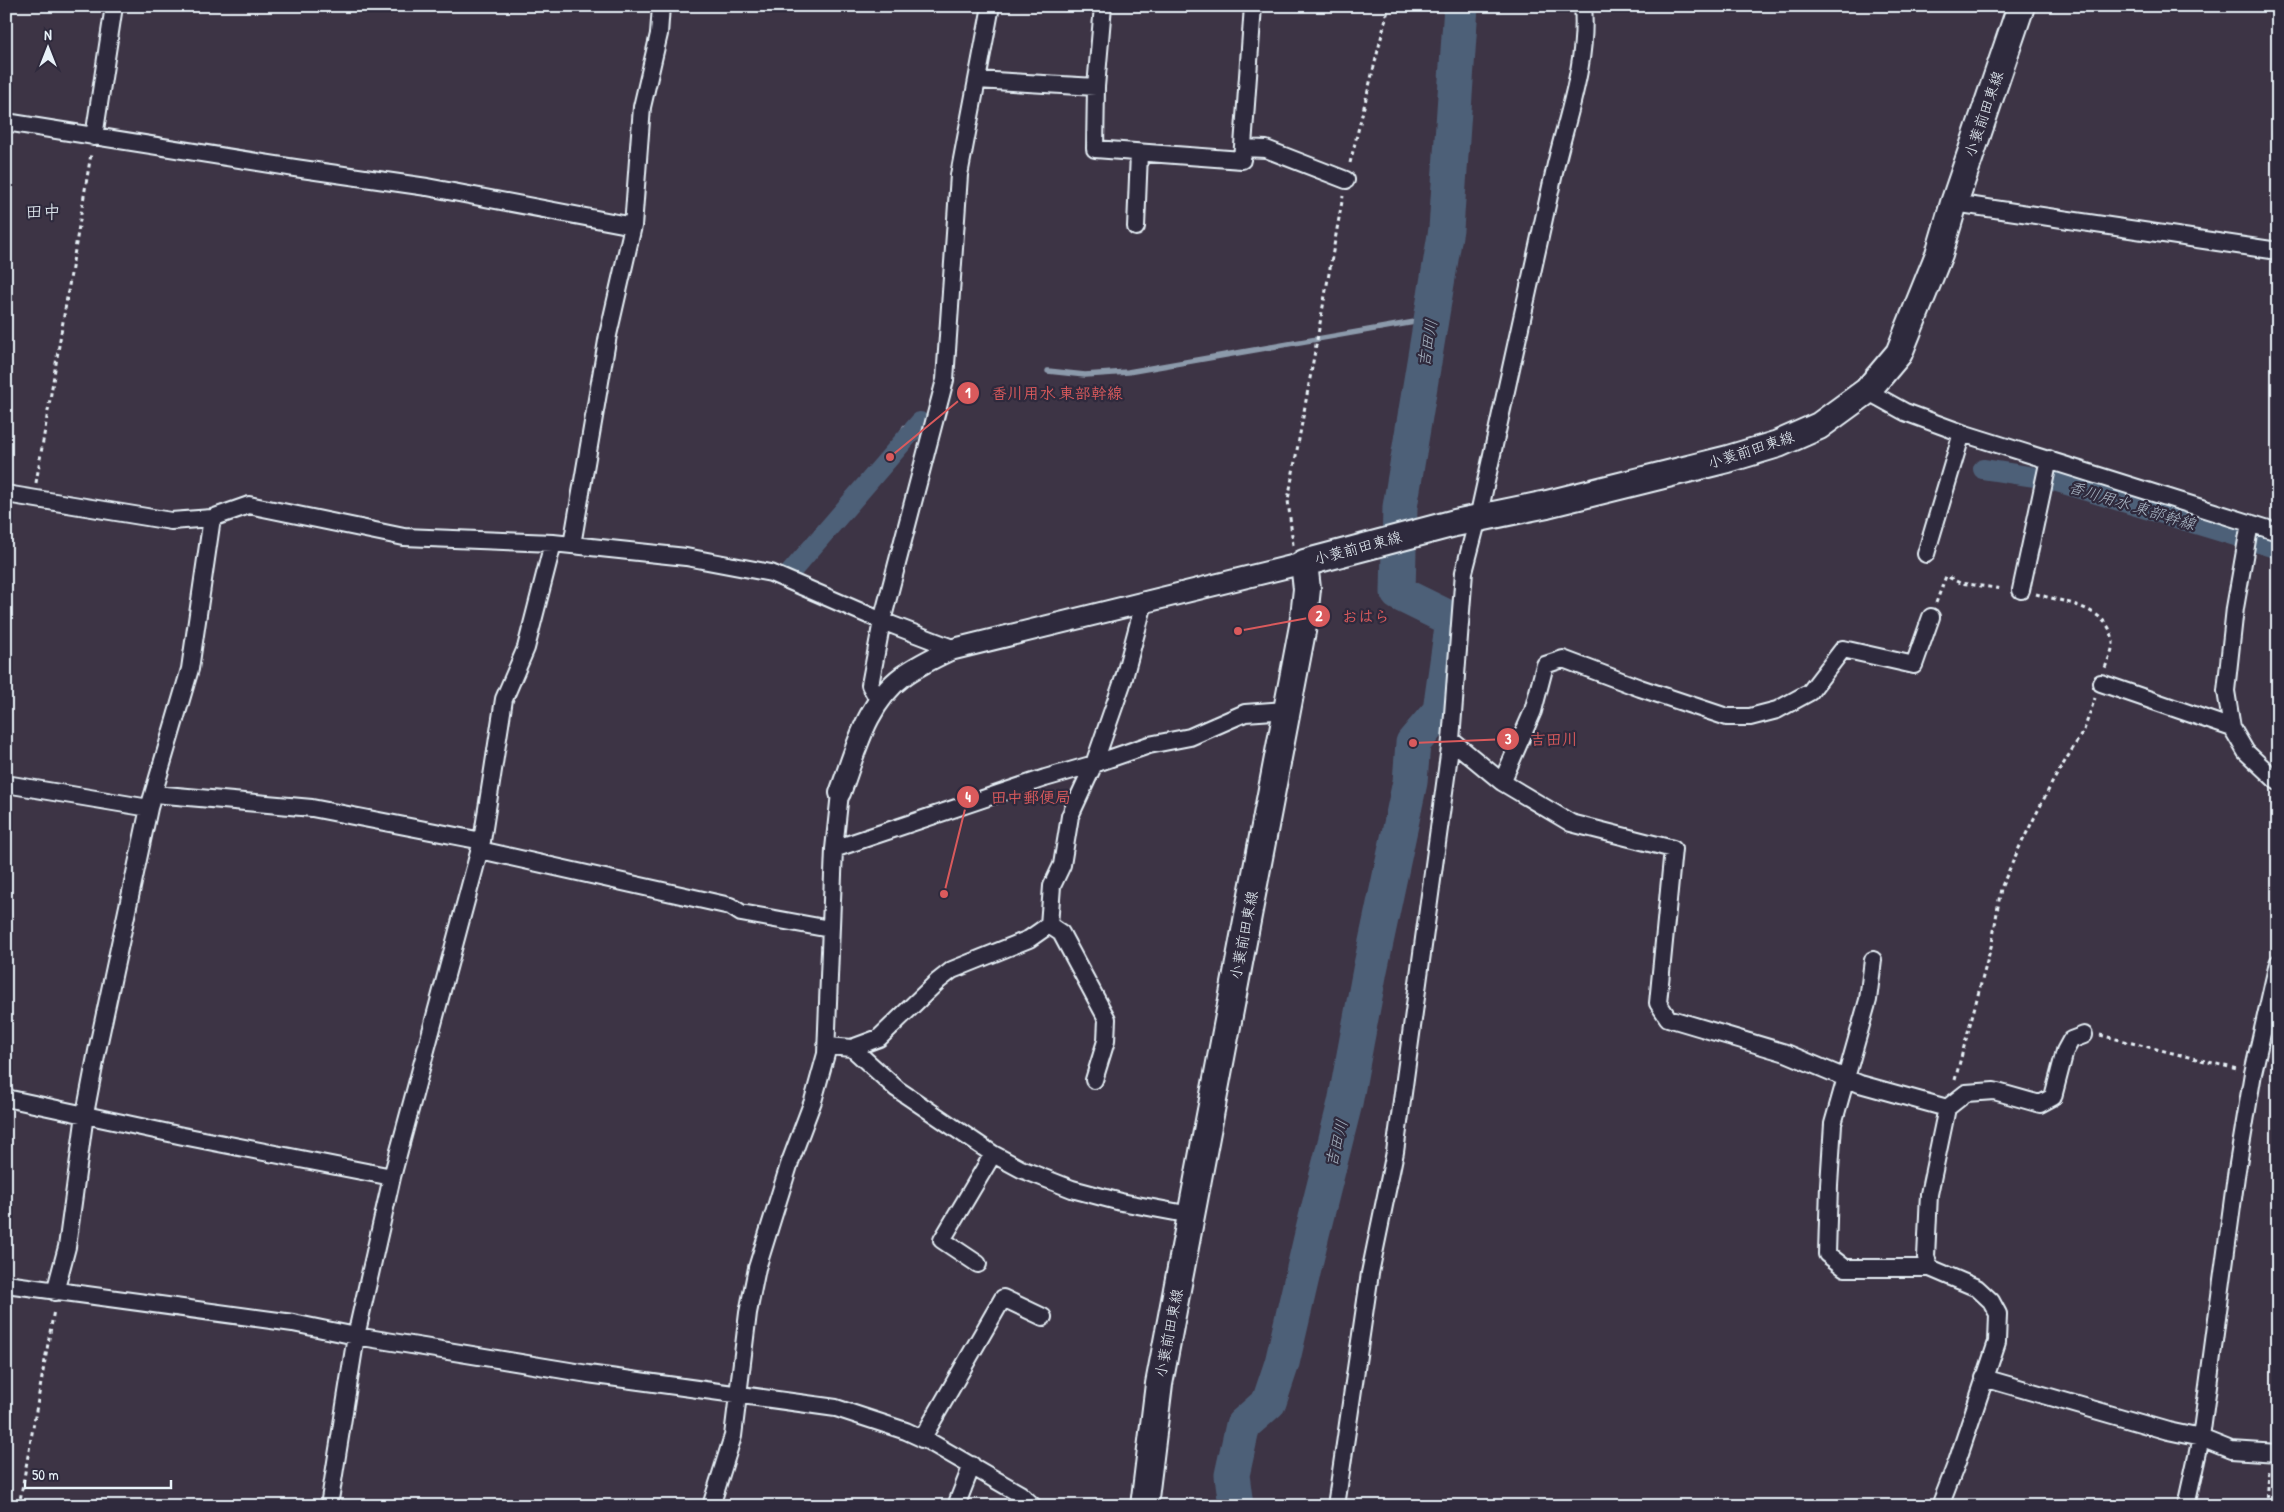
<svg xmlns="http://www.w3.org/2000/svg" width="2284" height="1512" viewBox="0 0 2284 1512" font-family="'Patrick Hand','Klee One',sans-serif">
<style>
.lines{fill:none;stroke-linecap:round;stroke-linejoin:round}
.stream{stroke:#8c9aab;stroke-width:5.5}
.canal{stroke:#4e6078;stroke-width:20}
.river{stroke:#4e6078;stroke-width:35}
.minor-casing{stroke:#e8f1f8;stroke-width:20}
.tertiary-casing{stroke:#e8f1f8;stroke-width:24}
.primary-casing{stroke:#e8f1f8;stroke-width:30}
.path{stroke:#e8f1f8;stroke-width:3;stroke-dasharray:4 4;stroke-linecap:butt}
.minor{stroke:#2f2a3d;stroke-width:16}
.tertiary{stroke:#2f2a3d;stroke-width:20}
.primary{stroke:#2f2a3d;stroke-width:26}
.labels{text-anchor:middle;stroke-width:4.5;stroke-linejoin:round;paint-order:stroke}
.street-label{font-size:15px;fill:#e8f1f8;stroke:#2f2a3d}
.water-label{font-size:16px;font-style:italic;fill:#aab7c5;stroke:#2f2a3d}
.quarter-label{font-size:18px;fill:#e8f1f8;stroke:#2f2a3d}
.leader{fill:none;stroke:#da5a5c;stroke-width:2}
.callout-dot{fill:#da5a5c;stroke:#2f2a3d;stroke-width:2}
.mark-label{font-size:15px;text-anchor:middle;font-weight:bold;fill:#fff}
.callout-label{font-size:16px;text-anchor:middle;font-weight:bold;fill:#da5a5c;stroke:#2f2a3d;stroke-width:4.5;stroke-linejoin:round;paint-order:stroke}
</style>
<rect width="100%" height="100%" fill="#3d3445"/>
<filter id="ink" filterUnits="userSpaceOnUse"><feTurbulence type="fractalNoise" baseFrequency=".02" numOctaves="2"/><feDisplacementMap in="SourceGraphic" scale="10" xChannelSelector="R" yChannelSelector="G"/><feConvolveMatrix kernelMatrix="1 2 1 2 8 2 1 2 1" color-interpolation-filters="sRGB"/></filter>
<g filter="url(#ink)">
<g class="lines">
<path class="stream" d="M1048,371l37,4 43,-3 304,-53
M890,457l15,-30"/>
<path class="canal" d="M1983,469l64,10 231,70
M790,573l130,-151"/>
<path class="river" d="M1236,1506l-4,-31 11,-50 26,-23 13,-39 30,-129 33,-131 25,-133 40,-188 3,-39 27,-32 13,-91 -55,-27 2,-86 46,-278 15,-223"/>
<g class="minor-casing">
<path id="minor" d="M1103,6l-7,81 -1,62 147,11 11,-154
M977,80l119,7
M6,122l289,46 132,19 206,39
M94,137l20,-131
M1243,148l23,1 80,31
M1954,203l324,48
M1136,227l3,-74
M1867,391l38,21 57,21 316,99
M6,494l165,27 41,-3 37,-13 155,32 149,6 133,14 85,16 111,48 73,28
M2250,523l-15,85 -9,83 6,37 14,24 32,30
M572,545l36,-210 25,-109 9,-119 17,-73 2,-28
M1926,554l36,-121
M2021,590l28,-131
M2101,683l131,45
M879,701l-9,-16 12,-64 63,-241 14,-205 32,-169
M1451,740l51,42 69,41 102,26 -15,154 10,15 118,35 74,31 87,24 19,-15 28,-2 46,13 13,-7 12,-46 6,-11 13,-5
M1502,782l31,-71 12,-46 18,-6 77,29 87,29h23l27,-7 33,-18 33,-43 71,16 17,-48
M6,784l143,24
M154,794l158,14 170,33
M834,849l211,-71 49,-14 55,-19 41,-8 55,-24 42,-3
M480,850l250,56 11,7 89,16
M1049,925l12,8 46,86 -1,22 -12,39
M1873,960l-5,40 -35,124 -4,61 -2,69 18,14h85
M828,1046l24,2 45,41 96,65 28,15 51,20 49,13 70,13
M852,1048l27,-10 59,-57 14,-11 77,-31 20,-14 3,-39 10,-21 8,-49 24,-52 30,-86 20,-75
M6,1098l177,38 209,41
M978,1264l-36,-24 51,-86
M6,1284l287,39 63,13 232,38 248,34 70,23 24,11 90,52 13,12
M55,1292l12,-45 18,-133 12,-63 52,-243 41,-139 22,-151
M1984,1378l184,53 33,7 30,12 47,3
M922,1439l81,-141 40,19
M329,1506l27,-170 36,-159 90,-336 22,-142 22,-51 27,-105
M711,1506l22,-70 15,-123 9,-45 33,-106 23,-61 13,-47 8,-205 6,-56
M956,1506l16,-41
M1336,1506l34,-233 25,-121 56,-412 13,-168 14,-54c25,-115 50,-230 76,-345 12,-55 34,-109 29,-167
M1940,1506l17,-44 40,-120 1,-28 -7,-13 -14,-13 -47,-20 -4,-11 3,-63 18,-86
M2186,1506l15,-68 35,-262 17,-103 25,-110"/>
</g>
<g class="tertiary-casing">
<path id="tertiary" d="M840,793c15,-40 26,-90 63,-117 14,-10 30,-18 47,-26l354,-87"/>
</g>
<g class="primary-casing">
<path id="primary" d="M1144,1506l15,-122 144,-758 4,-37 -3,-26 151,-40 92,-19 181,-45 50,-15 41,-18 48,-35 32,-38 40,-99 15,-51 67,-197"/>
</g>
<path class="path" d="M1350,163l39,-157
M36,483l55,-329
M1293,545l-5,-45 55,-304
M2036,594c27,8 74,13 77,48 0,8 -5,18 -8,26
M1936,603l10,-27 14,7 43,6
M2100,1035l137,34
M1955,1080l37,-137 9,-55 18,-40 34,-67 31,-51 11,-32
M19,1506l35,-196
M2266,1506l2,-37"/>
<use href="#minor" class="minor"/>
<use href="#tertiary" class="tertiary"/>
<use href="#primary" class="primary"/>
</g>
</g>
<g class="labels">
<g class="street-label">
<text transform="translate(1984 114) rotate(-71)" y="5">小蓑前田東線</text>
<text transform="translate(1751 450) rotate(-18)" y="5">小蓑前田東線</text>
<text transform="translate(1358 548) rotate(-15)" y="5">小蓑前田東線</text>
<text transform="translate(1244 935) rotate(-79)" y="5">小蓑前田東線</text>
<text transform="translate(1169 1333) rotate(-79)" y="5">小蓑前田東線</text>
</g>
<g class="water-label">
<text transform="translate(1427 343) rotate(-80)" y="6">吉田川</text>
<text transform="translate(2132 505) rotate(17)" y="6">香川用水 東部幹線</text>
<text transform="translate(1336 1143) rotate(-76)" y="6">吉田川</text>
</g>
<g class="quarter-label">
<text x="43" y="218">田中</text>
</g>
</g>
<path class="leader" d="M890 457L968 393M1238 631L1319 616M1413 743L1508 739M944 894L968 797"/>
<g class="callout-dot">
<circle cx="890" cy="457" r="5"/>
<circle cx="1238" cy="631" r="5"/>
<circle cx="1413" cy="743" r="5"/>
<circle cx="944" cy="894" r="5"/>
<circle cx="968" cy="393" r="12"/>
<circle cx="1319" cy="616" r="12"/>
<circle cx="1508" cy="739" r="12"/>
<circle cx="968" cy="797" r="12"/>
</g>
<g class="mark-label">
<text x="968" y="398">1</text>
<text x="1319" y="621">2</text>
<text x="1508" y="744">3</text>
<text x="968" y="802">4</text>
</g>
<g class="callout-label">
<text x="1057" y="399">香川用水 東部幹線</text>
<text x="1366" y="622">おはら</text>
<text x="1554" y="745">吉田川</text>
<text x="1031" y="803">田中郵便局</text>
</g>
<rect width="2284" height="1512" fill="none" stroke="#2f2a3d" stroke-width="25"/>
<rect x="12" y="12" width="2259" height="1487" fill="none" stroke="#e8f1f8" stroke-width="2" filter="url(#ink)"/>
<g transform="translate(48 48)" stroke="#2f2a3d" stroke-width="4" paint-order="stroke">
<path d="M0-4L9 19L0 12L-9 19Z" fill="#e8f1f8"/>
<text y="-8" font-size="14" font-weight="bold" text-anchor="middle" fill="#e8f1f8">N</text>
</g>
<path d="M25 1480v8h146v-8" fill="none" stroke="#e8f1f8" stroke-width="2.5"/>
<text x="32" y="1480" font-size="15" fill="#e8f1f8" stroke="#2f2a3d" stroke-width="4" paint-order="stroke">50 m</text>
</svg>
